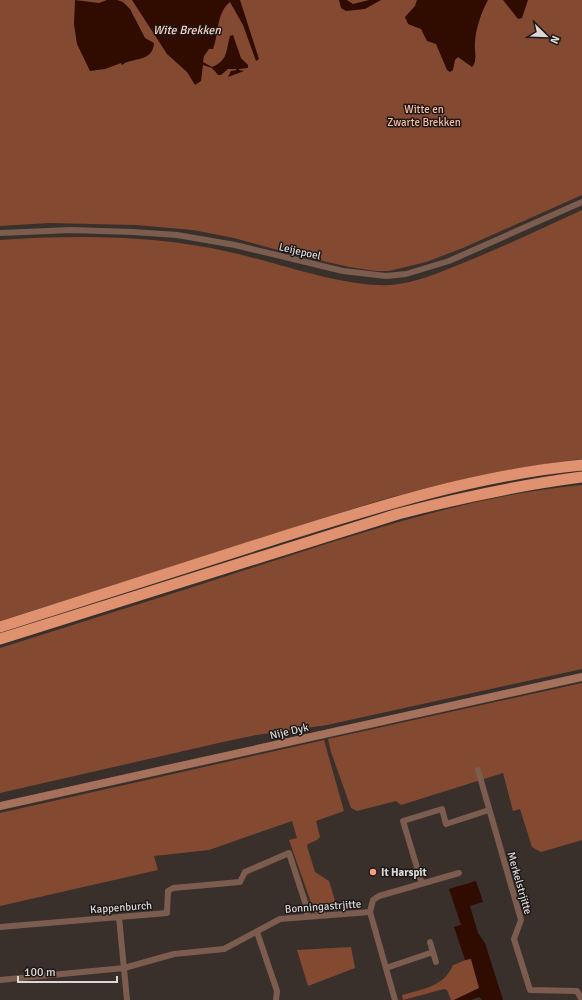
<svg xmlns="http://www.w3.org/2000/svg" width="582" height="1000" viewBox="0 0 582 1000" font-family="Signika,sans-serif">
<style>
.green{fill:#844a31}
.water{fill:#2f0b00}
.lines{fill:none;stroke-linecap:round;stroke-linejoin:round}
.street{stroke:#7c5c4e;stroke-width:6}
.secondary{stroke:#a5715c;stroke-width:8}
.highway{stroke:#e0916f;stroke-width:11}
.poi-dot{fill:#f2a17e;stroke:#1d1918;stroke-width:1.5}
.labels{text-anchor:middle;stroke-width:3;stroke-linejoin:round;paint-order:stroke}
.park-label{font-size:11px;fill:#f9ba9f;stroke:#1d1918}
.street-label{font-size:11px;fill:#dcd6d4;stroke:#1d1918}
.poi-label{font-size:11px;font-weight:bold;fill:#dcd6d4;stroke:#1d1918;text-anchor:start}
.water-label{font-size:12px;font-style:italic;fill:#facfbd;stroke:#1d1918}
</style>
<rect width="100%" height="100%" fill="#39302c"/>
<path class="green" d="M0,0h582v195l-119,53 -37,14 -37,9h-13l-27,-4 -60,-14 -55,-15 -41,-8 -57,-5 -87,-2 -49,3z
M582,210v249c-68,8 -135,23 -201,41l-381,121v-381c75,-5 155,-5 229,12 47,10 115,36 162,33 25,-2 49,-13 72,-22 40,-16 80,-35 119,-53z
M582,485v184l-255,56 -71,10 -33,7 -223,51v-145c89,-28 178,-56 267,-85 103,-33 207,-68 315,-78z
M582,683v157l-41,12 -9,-5 -12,-38 -7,2 -10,-38 -102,32 -5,-4 -39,10 -6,-3 -20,-56 -3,-13z
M324,740l20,71 -28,10 4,16 -3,3 -9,4 -1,2 8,26 14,9 8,26 -12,1v5h-10l-1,-2 -25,-71 8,-2 -5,-17 -83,29 -55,6 4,14 -158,36v-93z
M351,947l4,21 -47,18 -11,-36z
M471,958l9,30 -26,12h-3l-4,-10 -3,-1 -41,11 -1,-5c20,-6 42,-8 51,-30z"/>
<path class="water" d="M75,0l24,3 8,-3h10l6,2 7,7 15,29 9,5c-1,20 -23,14 -32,22l-1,-2 -16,6 -15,2 -13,-27 -3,-20z
M132,0h108l19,59 -3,2 -13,-36 -13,-23c-14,11 -11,32 -17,47h-4l-5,7 -1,6 9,5c16,-6 14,-17 18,-31l3,-1 8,23 7,7v3l-9,1v1l5,1 -16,6 3,-6 6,-1 -1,-1h-8l-7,6h-3l-6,-7 -9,-3 -2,16 -6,4 -8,-13 -20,-18z
M339,0h8l6,4 16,-4h12l-16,9 -19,2 -5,-3z
M417,0h71c-7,13 -12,28 -13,42 -1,8 3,19 -3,25l-14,-10 -3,3 -2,10 -3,2 -3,-2 -11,-26 -9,-3 -6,-12 -13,-5 -3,-7 10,-11z
M503,0h25l-6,18 -4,1z
M476,881l7,21 -13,4 8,27 7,10 18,57h-21l-3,-3 -8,3h-17l25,-12 -8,-29 -6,1 -11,-33 7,-2 -12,-36z"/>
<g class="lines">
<path class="street" d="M0,233l71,-3 62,2 44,3 58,10 108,26 43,5 20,-2 43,-13 133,-59
M478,770l43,150 -7,19 16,51 47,1 5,9
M422,884l-19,-63 39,-12 4,15 43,-14
M119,917l8,83
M0,927l167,-14 1,-22 5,-3 67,-6 5,-10 44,-19 17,52 1,11
M257,932l20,59 -1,9
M430,942l6,20
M386,968l47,-16
M0,980l124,-12 50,-14 50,-5 56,-30 90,-7
M395,1000l-25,-88 3,-12 6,-4 80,-23"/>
<path class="secondary" d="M0,806l582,-129"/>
<path class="highway" d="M0,627c91,-29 182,-58 272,-87 101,-32 204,-65 310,-75
M0,639l398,-125c61,-16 122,-29 184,-37"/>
</g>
<circle class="poi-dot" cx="373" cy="872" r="4"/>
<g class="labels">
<g class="park-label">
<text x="424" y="113">Witte en<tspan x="424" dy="13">Zwarte Brekken</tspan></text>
</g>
<g class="street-label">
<text transform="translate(300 251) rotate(13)" y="4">Leijepoel</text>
<text transform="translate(289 731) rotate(-13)" y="4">Nije Dyk</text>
<text transform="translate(520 883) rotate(74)" y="4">Merkelstrjitte</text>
<text transform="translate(323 906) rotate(-4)" y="4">Bonningastrjitte</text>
<text transform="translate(121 907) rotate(-4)" y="4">Kappenburch</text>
</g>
<g class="poi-label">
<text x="381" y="876">It Harspit</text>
</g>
<g class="water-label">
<text x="187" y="34">Wite Brekken</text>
</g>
</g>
<g transform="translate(546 36) rotate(113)" stroke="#1d1918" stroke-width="3" paint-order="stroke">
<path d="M0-3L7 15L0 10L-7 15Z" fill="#dcd6d4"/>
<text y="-6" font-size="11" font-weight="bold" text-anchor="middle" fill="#dcd6d4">N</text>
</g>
<path d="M18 976v6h99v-6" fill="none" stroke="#dcd6d4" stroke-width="2"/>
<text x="24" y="976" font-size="12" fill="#dcd6d4" stroke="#1d1918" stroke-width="3" paint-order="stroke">100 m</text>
</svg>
